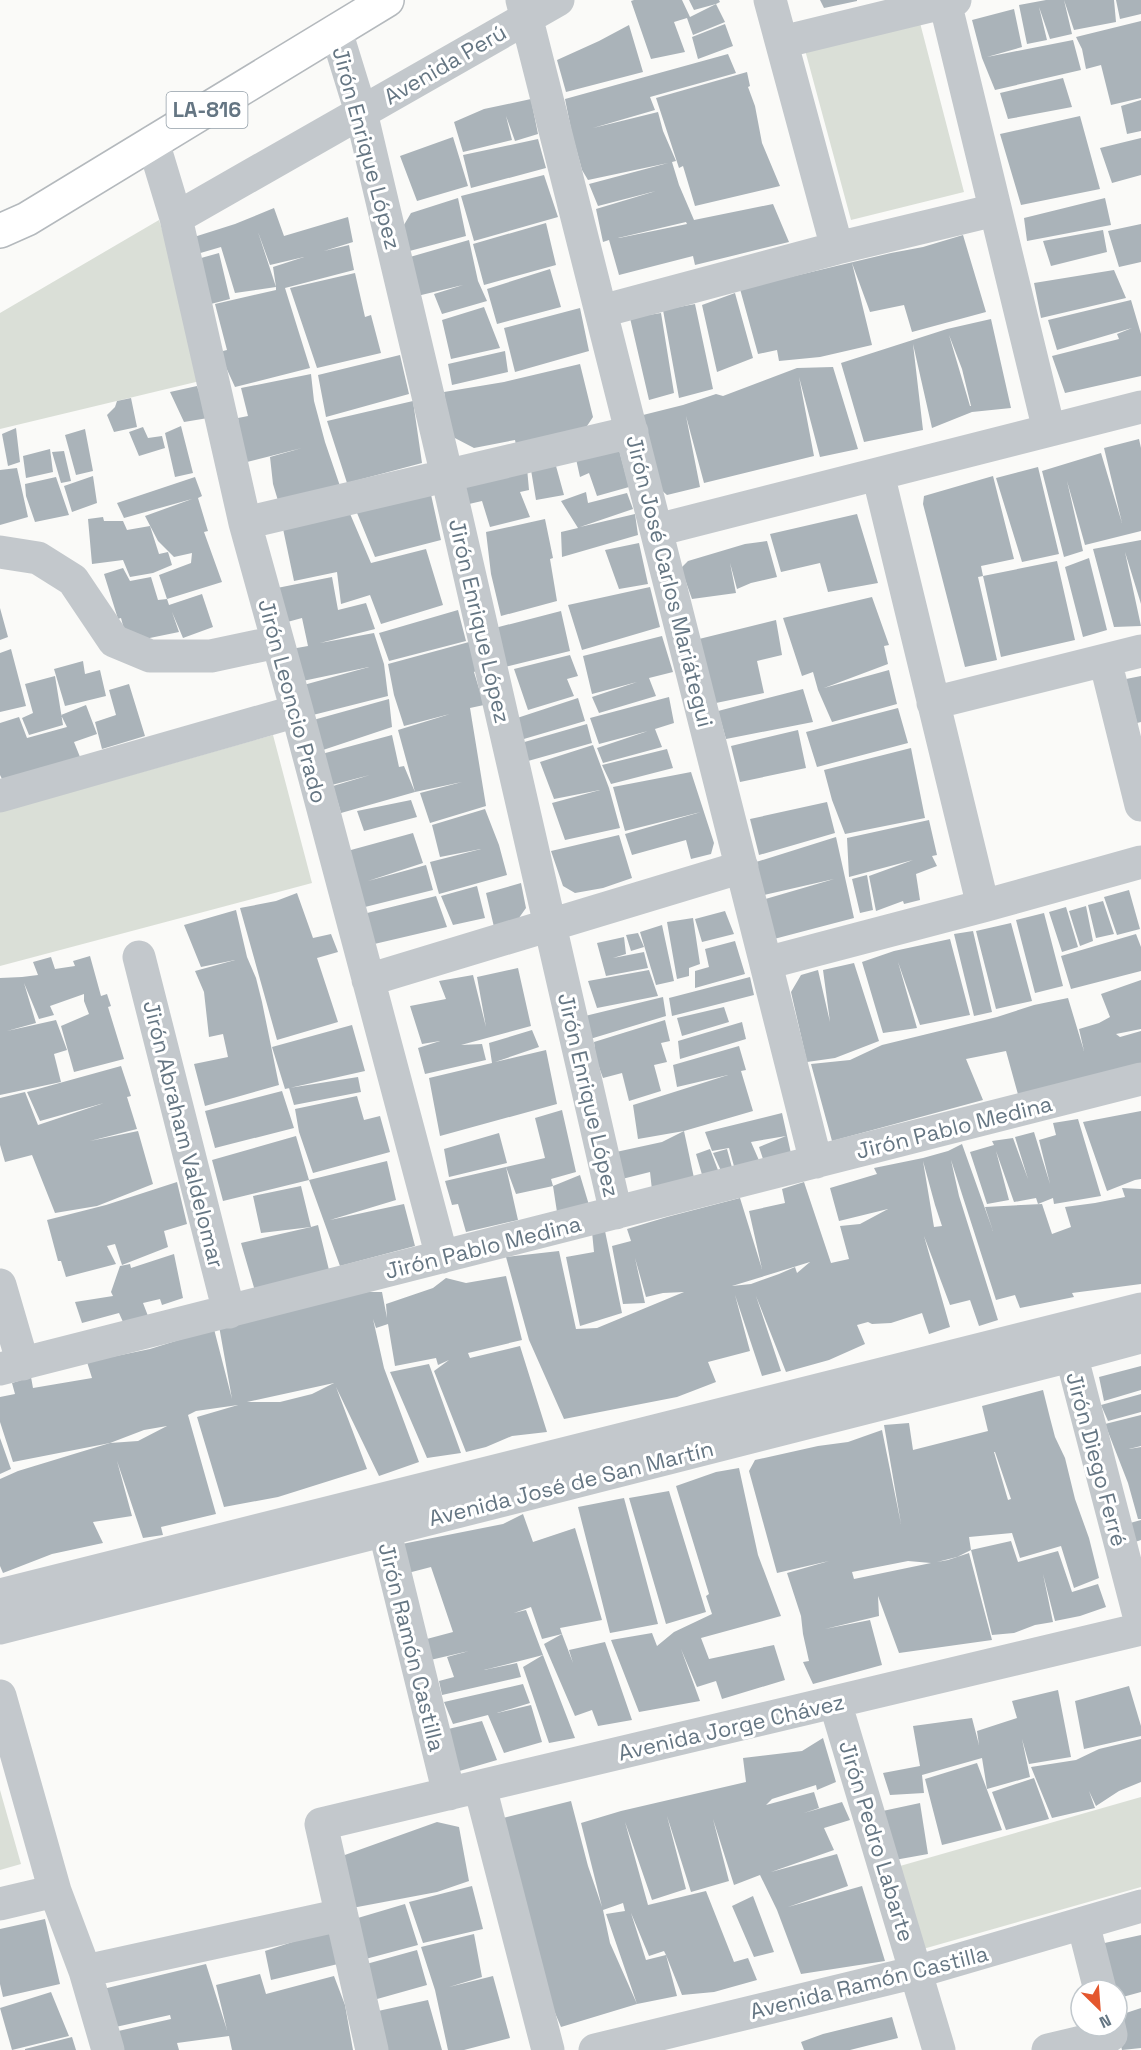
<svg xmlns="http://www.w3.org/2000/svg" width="1141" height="2050" viewBox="0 0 1141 2050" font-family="'Space Grotesk',sans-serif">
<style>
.green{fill:#dadfd7}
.building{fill:#aab3b9;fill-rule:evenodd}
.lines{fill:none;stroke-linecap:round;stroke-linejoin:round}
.highway-casing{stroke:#b4b9bd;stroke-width:36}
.minor{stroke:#c3c8cc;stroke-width:33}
.highway{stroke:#fff;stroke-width:33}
.labels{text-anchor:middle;stroke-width:6;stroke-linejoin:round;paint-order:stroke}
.shield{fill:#fff;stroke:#939fa8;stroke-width:1.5}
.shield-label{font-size:21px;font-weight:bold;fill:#657683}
.street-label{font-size:22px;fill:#657683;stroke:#fff}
</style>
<rect width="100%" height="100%" fill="#fafaf8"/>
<path class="green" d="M919,19l45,173 -113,28 -46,-170z
M159,220l8,25 33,136 -200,48v-116z
M273,735l39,148 -312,83v-154z
M0,1790l21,74 -21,6z
M1141,1797v90l-218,62 -23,-83z"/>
<path class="building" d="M634,0h48l8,17 26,-13 -22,6 -5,-10h30l1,2 -4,2 9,18 -32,13 -6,-17 -13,4 11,30 -34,7 -20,-58z
M820,0h37v1l-33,7z
M1046,0h18l8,34 -22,5 -11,-32 8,33 -20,4 -8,-39z
M1064,0h50l2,22 -42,8z
M1116,0h25v14l-21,5z
M1014,9l8,38 -35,10 86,-17 8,30 -86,20 -13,-32 -10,-38z
M1141,21v77l-30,7 -10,-40 -15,4 -4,-20 -6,-12z
M725,24l8,22 -35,13 -6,-22z
M629,25l14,47 -77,20 -9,-32 42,-19z
M728,54l8,19 -86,24 5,13 -62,18 65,-16 5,19 13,30 -4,1 7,23 15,35 79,-16 16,38 -94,23 -2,-9 -74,19 -10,-35 -6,2 -7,-33 60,-18 -58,15 -9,-22 79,-21 -80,17 -6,-10 -10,-36 -7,-35zM686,222l1,2 -68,14h-1z
M747,72l3,14 -2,1 7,19 7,37 18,43 -85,20 -12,-40 -4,2 -23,-70z
M1063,78l9,29 -64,12 -8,-26z
M531,99l7,35 -23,7 -9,-25 6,24 -49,12 -9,-30 30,-13z
M1141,100v31l-14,3 -6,-28z
M1080,116l20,73 -79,16 -21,-71z
M453,137l15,49 -51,15 -17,-45z
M1141,138v37l-29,8 -12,-35z
M538,139l8,29 -75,20 -8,-33z
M544,175l14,42 -84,24 -13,-45z
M458,198l8,38 -64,17 -4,-18 13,-22z
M1105,198l6,27 -84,16 -3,-23z
M274,208l10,28 64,-19 5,25 -29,9 25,-6 5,25 -69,18 25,80 -75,19 -16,-35 8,-2 -12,-46 61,-14v-3l-41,6 -14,-46 -24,7 -3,-17 41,-13zM258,232l12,33 34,-8 -31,10 3,20z
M546,223l10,42 -72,20 -11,-41z
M1141,224v38l-22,5 -11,-36z
M1103,230l4,22 -56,14 -8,-25z
M963,235l23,77 -74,20 -8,-27 -34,7 -18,-49 20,82 -52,12 -41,4 -2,-11 -19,4 -18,-65 151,-36 32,-6z
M469,240l9,41 9,20 -45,13 -8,-20 29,-9 -50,12 -10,-38z
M219,253l11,46 -27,7 -9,-46z
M550,269l11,38 -64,17 -10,-35z
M1114,270l12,28 -85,20 -7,-35z
M355,273l10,44 6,-2 10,38 -64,15 -27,-80z
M735,293l18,65 -36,14 -15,-67z
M1131,300l10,34v42l-76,17 -13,-37 67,-17 -2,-5 15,-6 -75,22 -9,-30z
M695,304l18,85 -34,9 -16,-88z
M484,307l16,41 -49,11 -9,-39z
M580,308l9,43 -74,21 -11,-44z
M661,313l13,80 -25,7 -19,-82z
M991,319l20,89 -39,4 -40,16 -19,-84 10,86 -59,12 -23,-79 106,-34zM949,335l13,34 9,37h-1z
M505,351l3,21 -56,13 -4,-21z
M400,355l9,39 -83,23 -8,-42z
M580,364l13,53 -8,12 -69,16 -1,-5 -41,8 -23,-12 -7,-44 60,-10z
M833,367l25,82 -38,8 -21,-80 15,79 -110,27 -18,-67 14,71 -33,8 -8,-7 -20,-72 44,-11 33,-11 7,2 74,-28z
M311,374l3,27 11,41 15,44 -61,18 -6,-20 -3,-27 32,-9 -59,15 -5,-45 10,-2 -7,-28z
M197,386l11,32 -24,4 -14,-30z
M131,398l6,29 -23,5 -7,-17 8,-8 2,-6z
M413,401l9,62 -75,20 -20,-62z
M181,426l12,47 -18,4 -10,-44z
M143,427l5,11 14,-2 3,12 -26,8 -10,-24z
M16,428l4,34 -12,4 -6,-32z
M85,429l8,42 -17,4 -11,-40z
M1139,439l2,9v83l-56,14 -18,-64 16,70 -19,6 -22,-86 59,-18 21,70 -18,-75z
M618,446l11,41 -32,9 -8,-23 -9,4 -4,-18z
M50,449l3,23 -27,6 -3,-22z
M64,451l7,30 -10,2 -9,-31z
M556,466l8,29 -28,5 -5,-30z
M1038,467l21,87 -37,8 -26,-84z
M17,468l11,49 -28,8v-55z
M527,468l2,22 -9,2 10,25 -40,10 -8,-26 -13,3 -4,-20z
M93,476l4,27 -25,9 -8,-26z
M993,476l21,83 -33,7 2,10 -5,1 19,83 -32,7 -42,-163 1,-8z
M56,477l13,38 -34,7 -9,-26 -1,-12z
M195,477l7,19 -4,2 10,33 -4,1 18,50 -55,17 -8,-24 32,-12 1,-10 -18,4 -16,-16 -13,-25 47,-17 -68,19 -7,-15z
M430,490l11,50 -66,17 -20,-49z
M586,492l2,11 39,-10 6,16 -53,18 55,-13 3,21 -76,22 -1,-25 17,-4 -17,-27z
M348,509l23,54 55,-14 17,56 -62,19 -11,-29 -29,9 -4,-32 -43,9 -12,-57z
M857,514l21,69 -50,9 -8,-29 -39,9 -11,-38z
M103,517l1,4h19l4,9 23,-4 9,28 9,-2 4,13 -19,8 -23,4 -7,-17 -31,4 -4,-45z
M545,519l8,39 -3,1 7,42 -56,15 -10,-42 -5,-42z
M1141,540v64l-16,-52 16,74 -27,1 -21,-78z
M767,541l10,36 -26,6 -14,6 -7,-26 6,30 -44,6 -11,-31 7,-7 57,-17z
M639,543l9,41 -29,5 -14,-39z
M1089,558l18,72 -24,7 -18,-70z
M1057,561l18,79 -74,17 -18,-81z
M123,568l7,13 21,-4 7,23 9,-1 2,6 33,-11 11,33 -30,11 -11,-26 7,20 -39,8 -15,-7 -4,-15 -3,1 -14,-45z
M332,577l6,33 28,-7 9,26 -55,14 54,-10 10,31 4,32 -83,21 -5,-31 69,-19 -71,15 -7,-33 17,-3 -6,-28 -22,6 -8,-35z
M650,587l10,40 -78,23 -14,-45z
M872,597l17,48 -5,1 4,18 -64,24 65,-18 8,34 -65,18 -14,-32 -5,-18 -11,4 -19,-58z
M0,608l8,29 -8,3z
M458,610l8,31 -77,20 -10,-28z
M561,611l9,40 -69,17 -10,-39z
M776,620l6,35 -25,6 7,32 -48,10 -17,-64z
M662,636l11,36 -24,6 7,18 -57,17 -7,-16 45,-15 -45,12 -9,-38z
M469,642l9,28 -4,2 10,33 -14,3 16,98 -56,17 -10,-30 42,-11 -47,10 -74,21 -8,-27 37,-11 -46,12 -6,-32 74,-20 7,32 5,-1 11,26 -17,-62 52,-16 -46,12 -10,-31 -6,-31z
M11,649l15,57 -26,6v-59z
M570,655l8,21 -11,3 7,17 -46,14 -14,-41z
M83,661l2,13 15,-4 6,26 -41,10 -11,-37z
M55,676l8,49 -34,10 -7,-17 11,-5 -8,-29z
M1141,676v46l-4,1 -11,-44z
M129,684l16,52 -43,13 -7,-27 21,-7 -7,-25z
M803,689l10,33 -87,17 -8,-28z
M669,697l5,26 -19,6 7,18 -59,16 -6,-15 51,-17 -49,13 -9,-26z
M578,698l7,23 -68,20 -6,-21z
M389,699l3,28 -75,25 -11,-30z
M86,705l11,29 -23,8 6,15 -74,30 -6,-12v-52l19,-6 8,21 40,-11 -6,-12z
M898,708l10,35 -91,24 -11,-35z
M587,724l5,19 -64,18 -7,-18z
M798,730l8,38 -66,14 -9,-36z
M593,745l16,43 11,40 -55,12 -13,-37 48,-13 -46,9 -14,-37z
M911,748l14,70 -80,16 -13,-34 -8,-30z
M667,749l6,19 -62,16 -9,-19z
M691,772l23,71 -3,11 -20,5 -5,-19 -54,15 -7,-21 76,-22 -76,19 -12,-44z
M411,800l6,17 -53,14 -7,-20z
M827,802l8,31 -76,22 -9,-36z
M485,809l14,36 8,30 -68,19 -9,-32 51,-13 -41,8 -8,-32z
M929,820l8,35 -5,1 5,10 -21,8 4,26 -16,4 -1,-3 -27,10 -7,-35 44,-16 -64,17 -2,-39z
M413,833l10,30 -55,18 58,-16 7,25 -72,18 -21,-55z
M619,835l13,43 -29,10 -28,5 -12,-7 -12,-35z
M836,837l18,81 -80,21 -12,-39 72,-21 -70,16 -8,-33z
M867,875l6,35 -13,3 -8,-34z
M521,883l5,25 -10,14 -22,5 -8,-34z
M477,886l8,32 -32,7 -12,-29z
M1129,890l11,39 -23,6 -13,-38z
M297,893l16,45 18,-4 7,18 -21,6 21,64 -61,18 -37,-132 36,-7z
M436,896l11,31 -77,18 -11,-30z
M1103,901l11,33 -18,4 -8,-33z
M1086,906l7,35 -13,5 -11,-35z
M1066,907l12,40 -16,5 -13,-40z
M236,910l11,47 9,21 6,24 17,83 -74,21 -11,-42 34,-7 -5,-23 -14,3 -5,-45 -9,-21 40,-11 -34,7 -17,-42z
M725,911l9,23 -32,8 -7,-23z
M1044,913l19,73 -28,7 -19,-73z
M693,918l7,46 -11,4v8l-12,3 -10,-57z
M1011,923l21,78 -36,8 -20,-78z
M662,925l12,56 -18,4 -16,-53z
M973,931l19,81 -18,4 -20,-82z
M638,933l6,14 -13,4 -5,-16z
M1136,934l5,13v24l-70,18 -10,-33z
M624,937l2,17 -13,4 31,-6 4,16 -42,8 -9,-33z
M950,939l20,76 -50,10 -22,-63 19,66 -34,5 -21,-71 32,-11z
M735,941l10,33 -50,14v-17l14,-4 -4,-18z
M90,956l11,40 6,-2 4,12 -3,1 16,52 -50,13 -13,-46 28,-12 -5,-13v-7l-34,12 4,9 -15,4 -15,-36 12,40 -29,8 49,-11 11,30 -13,4 7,28 -61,13v-117l22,-1 16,-2 -5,-13 18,-5 4,12 20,-3 -2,-5z
M854,963l25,78 -44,17 -28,4 -16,-70 10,-17 17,-5 12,52 -7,-52z
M518,968l13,58 -70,19 21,-1 4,16 -61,14 -7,-26 22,-7 -18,3 -12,-38 36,-7 -7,-18 34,-6 13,52 -9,-50z
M649,970l9,26 -61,12 -9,-27z
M750,977l4,18 -82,21 -3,-18z
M1141,980v49l-25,5 4,3 21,-6v39l-122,28 -13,-47 -40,8 17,41 -151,41 -21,-77 39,-4 32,-15 115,-28 37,-12 34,-7 16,53 -5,-22 20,-6 11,-6 -9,-23z
M663,997l3,19 -76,23 -5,-23z
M724,1007l5,15 -47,14 -5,-18z
M665,1020l5,21 -9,2 6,19 -13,3 7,26 -32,10 -7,-28 -19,5 -7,-19 -2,-17z
M742,1022l4,17 -66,20 -2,-18z
M352,1025l13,46 -80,18 -13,-42z
M532,1030l7,17 -44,15 51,-12 11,54 -117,32 -11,-58 63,-15 -3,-20z
M739,1046l7,24 -5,1 12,40 -69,20 10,47 -42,12 -2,-18 -28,7 -6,-27 46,-10 22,-11 -46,8 -5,-34 95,-30 -51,12 -4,-22z
M121,1066l10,30 -4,1 10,32 -47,12 48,-10 15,53 -56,22 -42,7 -23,-58 -27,7 -5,-17v-47l25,-6 13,33 66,-22 -64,18 -13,-29z
M358,1077l3,15 -67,13 -5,-17z
M282,1091l12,37 -79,20 -10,-37z
M357,1096l7,24 16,-4 10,36 -77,21 -14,-41 -4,-23z
M562,1110l14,62 -25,7 2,7 27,-11 9,30 -32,7 -4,-26 -37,8 -10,-27 12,53 -52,12 -8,-28 -6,1 -7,-24 61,-14 39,-9 -10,-40z
M1141,1111v68l-6,1 -28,11 -24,-69z
M782,1113l10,45 -27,7 -6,-18 27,-11 -35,6 10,23 -26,5 -6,-22 -17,3 -7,-19z
M1078,1119l23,77 -47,8 -1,-6 -15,6 -2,-6 -22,4 -18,-51 13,49 -22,4 -17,-52 24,-7 -2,-4 21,-3 15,41 -13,-42 19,-5 16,52 -11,-44 17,-5 -3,-12z
M499,1133l8,30 -58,14 -5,-28z
M296,1136l13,44 78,-19 9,39 -66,20 74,-16 11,42 -75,20 -31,-86 -86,21 -11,-41z
M962,1144l31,87 -8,-24 57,-3 10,30 19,-7 -6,-20 30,-4 30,-6 -3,-9 19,1v95l-69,9 2,4 -54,11 -5,-13 -19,5 -45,-140 8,36 39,124 -19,6 -9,-26 -20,5 -26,-69 26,91 -21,7 -7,-21 -31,10 -19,1 -4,-2 -11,3 8,19 -36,16 -43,12 -30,-76 25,75 -19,5 -27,-81 15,56 -42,11 8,20 -39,15 -113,22 -35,-79 -23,-83 53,-6 17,78 21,-1 87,-36 -21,1 -17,4 -11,-39 10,45 -22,1 -11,-58 19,-5 -4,-12 40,-12 73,-19 22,71 -13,-58 36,-8 -3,-14 22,-7 27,81 18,-4 -9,-33 20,-2 28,-15 -49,12 -9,-33 47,-14 -3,-6 49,-10 25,-7zM923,1161l12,44 7,21 -8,1zM810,1262l-13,11 -2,-6 -16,7 -28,10 -19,2z
M710,1149l11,29 -16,7 -9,-31z
M727,1149l6,22 -11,2 -9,-20z
M177,1182l10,42 -23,7 4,16 -46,18 -7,-21 -8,2 9,18 -50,13 -5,-16h-3l-11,-41 59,-15z
M301,1186l10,41 7,-2 11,45 -74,21 -14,-48 70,-16 -50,6 -8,-37z
M605,1231l17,82 -42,13 -14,-69 28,-5 -2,-20z
M174,1254l9,44 -21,7 -2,-6 -17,4 5,13 -25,6 -4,-9 -37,10 -7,-21 38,-6 -2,-4 9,-26 10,-2 1,4z
M506,1276l16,64 -54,13 2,5 50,-12 27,86 -35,4 -26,11 -20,5 -32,-81 15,-11 -11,5 -2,-7 -41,8 -7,-42 -12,4 -3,-9 11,49 35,94 -40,14 -43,-89 31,82 -89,28 -54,10 -27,-90 41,-12 -42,6 -8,4 28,99 -55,13 2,8 -20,3 -26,-77 15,55 -39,6 10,21 -51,11 -49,19 -3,-7v-87l18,-8 92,-28 -97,19 -13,-40v-25l15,-3 -3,-11 19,-6 2,11 59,-10 -5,-16 63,-13 64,-20 18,70 -13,-73 148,-34h15l5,26 -1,-14 47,-16 13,-10 20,5zM334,1383l-22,11 -32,8h-33zM167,1426l-29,15 -28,2 34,-13z
M429,1364l32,89 -34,5 -37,-86z
M1141,1366v24l-37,11 -5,-24z
M1043,1390l7,28 5,19 10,21 10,41 14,39 10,40 -25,10 -13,-42 -41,12 -8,-25 -43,4 2,13 -14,7 -20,5 11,-2 21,-7 23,87 -93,13 -21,-57 1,20 -54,13 45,-9 12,45 -69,19 -10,-22 6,-1 -6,-27 -2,-18 -14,-43 42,-12 -52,12 -28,-102 6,-11 63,-14 30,-4 34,-12 19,94 -17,-99 25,-2 4,27 75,-19 -6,-25zM995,1452l16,47 -3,1 -14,-48zM908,1561l23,2 -77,16 -2,-7z
M1141,1394v18l-33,9 -7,-16z
M1141,1415v31l-12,3 12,-2v72h-3l-10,-36 -23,-59z
M0,1438l11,31 -11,5z
M739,1468l19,87 23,61 -80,22 8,21 65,-14 11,35 -63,19 -6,-18 -19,6 -16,-38 19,52 -61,11 -28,-72 41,-7 5,13 17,-14 38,-18 -6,-18 3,-2 -33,-108 40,-14z
M669,1491l37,121 -40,12 -37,-126z
M624,1498l34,126 -48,9 -32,-126z
M523,1514l10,28 42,-14 27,92 -42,8 2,6 11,29 -4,-13 36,-8 27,78 -34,6 -6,-16 -17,6 -31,-72 18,-10 -20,5 -11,-32 -17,6 12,-3 17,45 -59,15 33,-7 4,14 -79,18 -3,-14 15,-4 -7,-20 22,-6 -43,10 -3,-21 30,-8 -22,-65 -27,7 -7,-29 106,-21z
M1141,1520v20l-6,2 -5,-19z
M1011,1541l7,21 40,-11 14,41 26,-8 8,23 -26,9 -25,5 -12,-47 10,48 -18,3 -21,8 -22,2 -21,-85z
M543,1655l32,83 -26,5 -26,-76z
M523,1684l7,19 -33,10 34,-8 11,37 -38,11 -16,-38 -35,9 -9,-22z
M1129,1686l12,40v10l-57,13 -9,-48z
M1058,1690l13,67 -42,7 -7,-25 8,38 -43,12 -5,-31 -60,17 2,18 -34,2 -7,-22 37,-7 -7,-40 59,-8 7,27 -2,-14 40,-13 -5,-17z
M482,1721l15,39 -41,12 -12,-42z
M823,1738l13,44 -19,8 -1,-5 -44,14 -6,6 48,-13 5,16 -15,5 38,-11 8,18 -26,8 10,22 -63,22 66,-18 11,32 -60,21 74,-21 23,75 -84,13 -24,-64 -17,-35 -26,10 -21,-66 16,62 -38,11 -24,-76 19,73 -34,11 -27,-78 23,83 58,-14 28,71 14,-4 9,22 -43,12 -32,3 -16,-40 11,41 -40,8 -31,-90 19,-3 -2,-8 -20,7 7,33 27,61 -76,23 -17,-40 -41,-169 68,-17 17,65 14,41 -21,-84 40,-12 125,-29 -3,-24 59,-7zM631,1913l18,43 15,-5 2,4 -20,5z
M1141,1739v43l-22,9 -23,15 -7,-15 6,17 -43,10 -21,-51 45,-7 23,-11z
M977,1763l25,67 -60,15 -17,-66z
M1034,1778l15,41 -43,11 -14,-38z
M920,1803l8,51 -39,7 -11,-49z
M437,1822l22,5 10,54 -32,11 -85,16 -10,-52z
M472,1886l11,43 -60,14 -14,-41z
M753,1896l21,56 -20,5 -22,-51z
M405,1904l13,41 -60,16 -7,-41z
M45,1919l15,65 -57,13 -3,-13v-55z
M329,1930l9,34 -67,16 -6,-29z
M474,1934l8,43 -33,10 44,-11 17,62 -46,12h-16l-13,-60 -14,-43z
M1141,1935v57l-22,6 -19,-54z
M417,1950l10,35 -57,16 -11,-35z
M206,1964l21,66 -11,-45 44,-11 6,20 68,-18 11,29 8,45h-121l-3,-14 -52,7 2,7h-60l-5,-18 57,-13 -1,-4 -59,13 -8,-39z
M51,1992l18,44 -57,14 -12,-42z
M428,2000l14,50h-65l-8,-37z
M1141,2008v40l-19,2 -6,-24 1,-10z
M892,2017l6,21 -48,12h-22l-5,-16 5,16h-24l-3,-8 22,-8z
M72,2037l4,13h-51v-1z"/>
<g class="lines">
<g class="highway-casing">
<path id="highway" d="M0,231l27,-12 360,-219"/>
</g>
<path class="minor" d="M522,0l294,1162
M770,0l67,248
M945,2l104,428
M336,31l25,81 86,364 169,737
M782,42l173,-42
M153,142l23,76 69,305 52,188 145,546
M176,218l382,-218
M602,311l235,-63 158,-38
M878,474l105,432
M245,523l387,-91
M657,530l484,-123
M0,552l38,6 35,22 41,61 36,15h61l66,-14
M1105,660l36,145
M933,703l208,-52
M0,796l297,-85
M139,957l90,355
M766,963l217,-57 158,-44
M368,980l374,-113
M0,1285l23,79
M1066,1335l75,288
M0,1369l1141,-290
M379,1508l70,286
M0,1595l1141,-286
M0,1628l1070,-272 71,-19
M0,1696l55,195 30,80 23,79
M835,1702l104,348
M480,1787l68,263
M0,1904l55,-13
M1083,1923l17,67
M85,1971l256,-56
M372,2050l-51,-226 820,-195
M595,2050l321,-78 225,-66
M1048,2050l63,-15 -2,-9"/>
<use href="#highway" class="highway"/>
</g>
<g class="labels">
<rect class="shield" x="166.5" y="92" width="81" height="36" rx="4.5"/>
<g class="shield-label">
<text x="207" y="117">LA-816</text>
</g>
<g class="street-label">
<text transform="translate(445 64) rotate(-30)" y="8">Avenida Perú</text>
<text transform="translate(367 148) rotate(75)" y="8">Jirón Enrique López</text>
<text transform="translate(670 581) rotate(76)" y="8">Jirón José Carlos Mariátegui</text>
<text transform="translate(480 621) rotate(77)" y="8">Jirón Enrique López</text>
<text transform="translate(293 701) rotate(75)" y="8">Jirón Leoncio Prado</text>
<text transform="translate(589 1095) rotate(77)" y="8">Jirón Enrique López</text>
<text transform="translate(954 1127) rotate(-14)" y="8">Jirón Pablo Medina</text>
<text transform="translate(184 1134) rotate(76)" y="8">Jirón Abraham Valdelomar</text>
<text transform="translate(483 1247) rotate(-14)" y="8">Jirón Pablo Medina</text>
<text transform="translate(1097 1459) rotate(75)" y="8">Jirón Diego Ferré</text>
<text transform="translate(571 1483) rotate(-14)" y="8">Avenida José de San Martín</text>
<text transform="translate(412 1647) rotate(76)" y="8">Jirón Ramón Castilla</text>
<text transform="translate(731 1727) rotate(-13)" y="8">Avenida Jorge Chávez</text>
<text transform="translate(877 1841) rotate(73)" y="8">Jirón Pedro Labarte</text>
<text transform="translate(869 1982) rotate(-14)" y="8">Avenida Ramón Castilla</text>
</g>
</g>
<g transform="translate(1099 2008) rotate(155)"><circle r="28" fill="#ffffff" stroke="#c1c8cd" stroke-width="1.5"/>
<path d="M0-4.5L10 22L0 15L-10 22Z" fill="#e4572e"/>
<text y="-9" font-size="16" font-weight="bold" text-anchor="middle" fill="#657683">N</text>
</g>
</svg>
